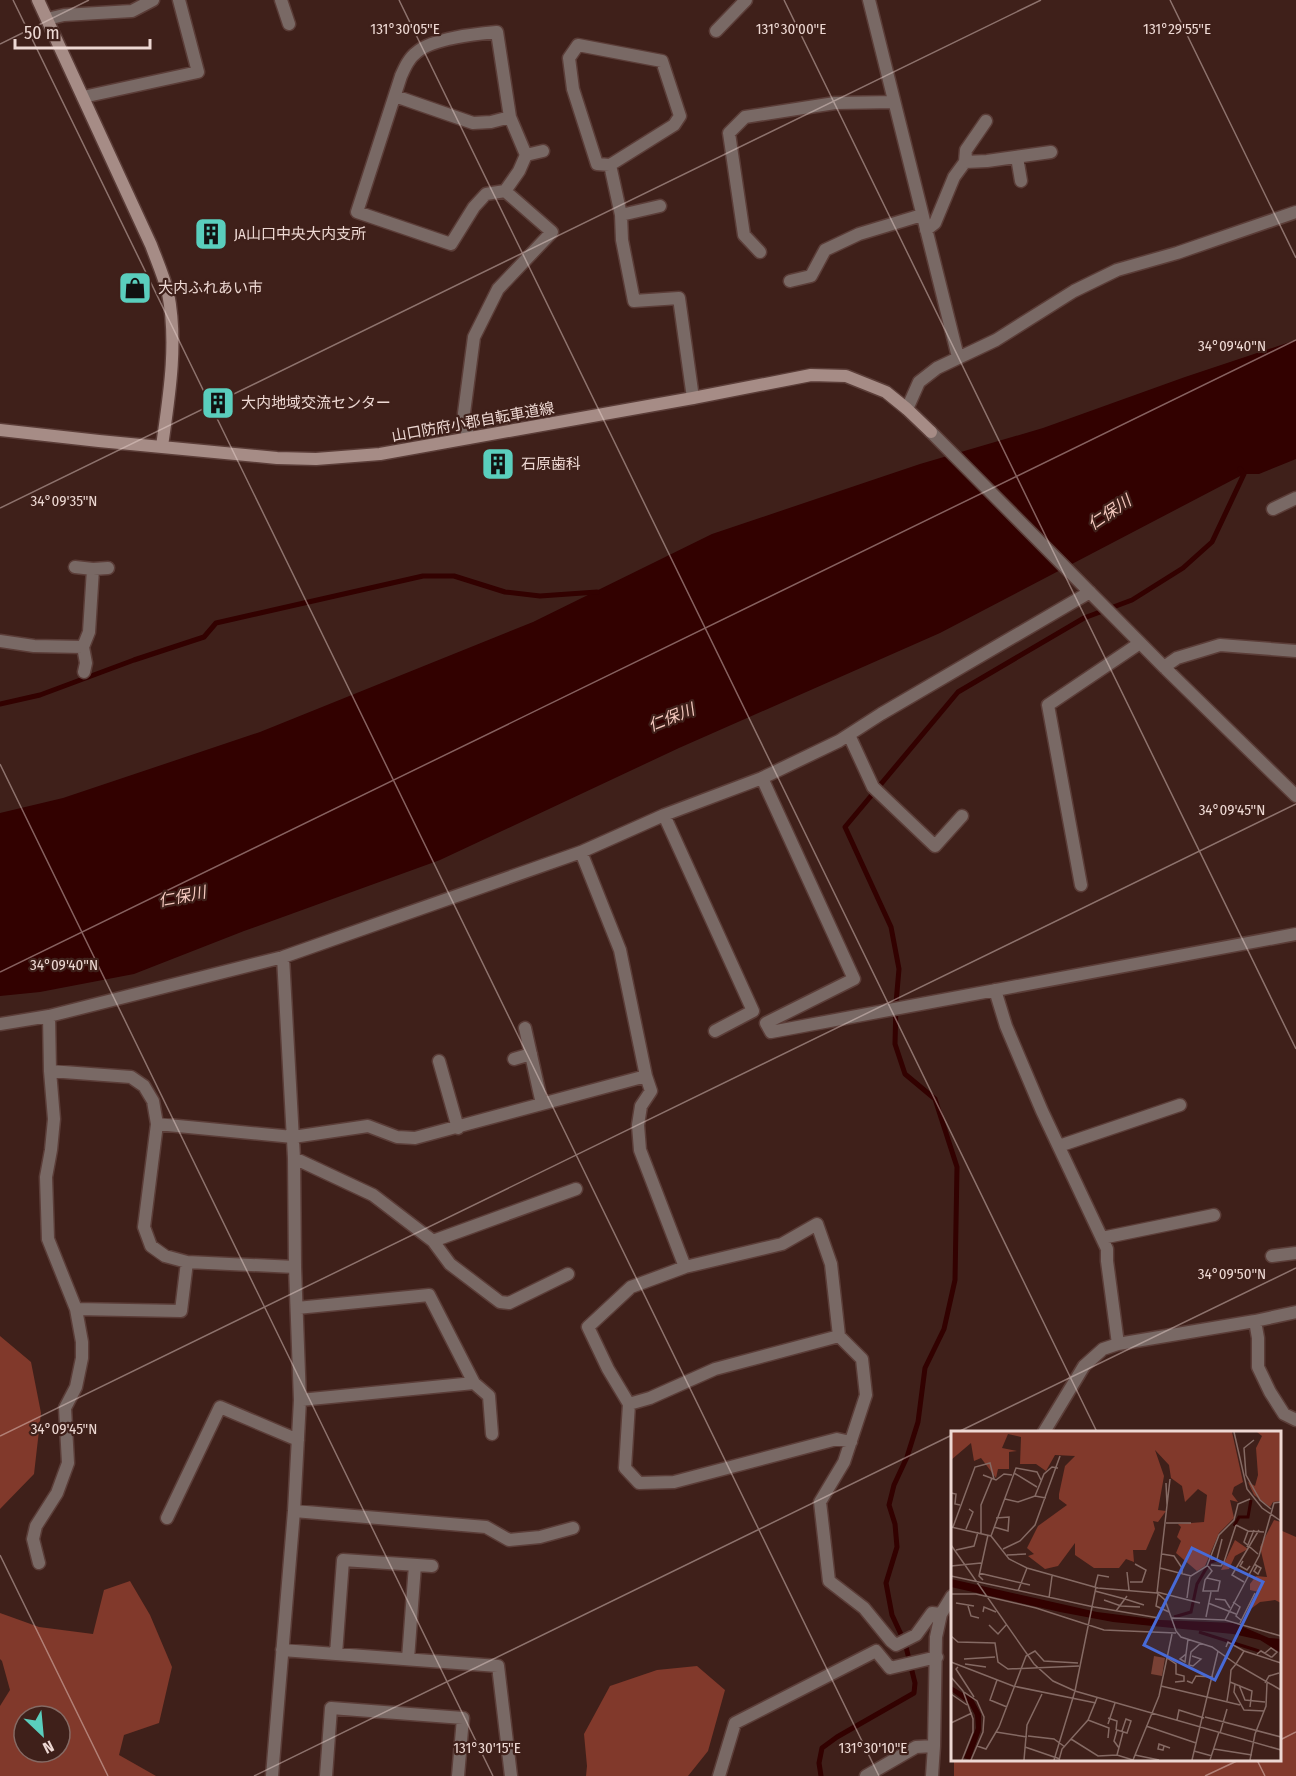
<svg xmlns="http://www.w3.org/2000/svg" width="1296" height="1776" viewBox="0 0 1296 1776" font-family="'Fira Sans Condensed','Noto Sans JP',sans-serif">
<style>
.forest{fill:#81392b;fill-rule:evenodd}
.water{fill:#320100}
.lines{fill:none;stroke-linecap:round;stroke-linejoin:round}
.stream{stroke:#320100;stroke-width:5}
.street-casing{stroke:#5b3d38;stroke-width:15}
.secondary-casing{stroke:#5b3d38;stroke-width:15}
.street{stroke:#796965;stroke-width:12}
.secondary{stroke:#a68c86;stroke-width:12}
.ticks{fill:none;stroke:#edd8d3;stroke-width:1.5;stroke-opacity:0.45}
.labels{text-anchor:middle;stroke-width:4.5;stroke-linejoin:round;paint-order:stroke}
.poi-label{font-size:15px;fill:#edd8d3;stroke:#3f201a;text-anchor:start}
.street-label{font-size:15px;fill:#edd8d3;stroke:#3f201a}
.water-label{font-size:16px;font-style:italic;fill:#f4c8be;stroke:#3f201a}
.inset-river{fill:none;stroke:#320100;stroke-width:3}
.inset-road{fill:none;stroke:#856a64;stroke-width:1.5}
.view{fill:#476ad7;fill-opacity:0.15;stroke:#476ad7;stroke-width:3}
.inset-edge{fill:none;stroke:#edd8d3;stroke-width:3}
.ticks-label{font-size:15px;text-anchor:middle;fill:#edd8d3;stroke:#3f201a;stroke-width:4.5;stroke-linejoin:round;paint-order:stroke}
</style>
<rect width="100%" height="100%" fill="#3f201a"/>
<path class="forest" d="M0,1336l31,26 10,51 -7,61 -34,35z
M1280,1530l16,7v239h-342v-16h326z
M130,1581l20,34 22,52 -13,56 -35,12 -5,20 37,21h-156v-70l10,-16 -8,-29 -2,-2v-46l39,14 54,7 11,-44zM24,1716h36v36h-36z
M697,1666l28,24 -17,61 -20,25h-102l1,-10 -3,-32 26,-48 47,-16z"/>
<path class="water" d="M1296,340v119l-37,15h-15l-304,159 -261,115 -239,112 -196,71 -110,43 -94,18 -40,4v-183l63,-15 197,-66 273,-110 179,-88 208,-70 123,-36 142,-51z"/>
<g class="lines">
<path class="stream" d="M0,704l40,-9 94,-35 70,-23 12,-14 207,-47h31l51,16 35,4 57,-4
M821,1776l-2,-13 3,-15 15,-11 77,-44 1,-10 -10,-40 -13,-28 -6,-32 11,-36 -2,-23 -6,-19 5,-20 13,-28 11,-35 7,-54 19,-39 11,-49 2,-113 -22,-68 -30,-25 -10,-30 1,-41 3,-34 -8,-42 -46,-100 113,-135 126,-74 48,-18 51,-32 29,-26 32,-68 -4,-5"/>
<g class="street-casing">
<path id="street" d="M281,0l8,24
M869,0l89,357
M47,19l17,-4 68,-4 21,-11
M716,31l30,-31
M395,96l78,27 18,-1 19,-5
M83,97l115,-25 -19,-72
M526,155l17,-4
M1017,157l4,24
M965,162l1,-12 20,-29
M610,165l-13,-1 -24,-75 -4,-31 9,-13 84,16 18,55 -6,9 -64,40 11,50 1,25 12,61 45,-3 14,100
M621,215l39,-9
M926,230l9,-7 19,-46 11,-15 22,-1 64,-9
M760,252l-16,-17 -15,-102 16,-16 90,-14 59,-1
M790,281l21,-5 14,-26 34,-16 63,-19
M907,409l12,-27 18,-14 59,-28 78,-49 43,-21 60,-17 119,-41
M931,432l233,235 132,129
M468,438l-4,-25 10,-76 24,-48 54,-57 -47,-41 14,-20 7,-16 -16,-38 -13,-85c-21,2 -64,6 -80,20 -8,6 -12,15 -16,24l-44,136 94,32 23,-37 12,-13 19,-3
M1273,509l23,-11
M93,569l15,-1
M0,641l34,5 49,1 6,-15 4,-63 -18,-2
M83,647l3,16 -2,9
M1164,667l13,-9 43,-13 76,6
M849,735l24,52 62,59 27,-30
M762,778l92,201 -88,44 5,9 525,-98
M664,815l89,196 -38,20
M581,852l39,98 26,126 5,15 -10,15 -3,19 2,25 45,117
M1081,885l-33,-180 92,-62
M995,990l11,36 36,85 65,138v12l11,83
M0,1024l49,-8 234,-59 298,-105 83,-37 98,-37 77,-37 42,-27 209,-122
M525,1028l17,76
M514,1059l17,-5
M439,1061l19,67
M50,1071l81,6 13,9 9,15 4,23 -13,103 7,19 14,10 22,6 108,5
M157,1124l136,13 75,-11 29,11 18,1 231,-62
M1059,1146l121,-41
M294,1158l79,37 60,46 143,-52
M1102,1238l112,-23
M433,1241l17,23 50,38 9,1 59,-29
M1272,1256l24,-3
M297,1308l132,-13 45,88 15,13 3,38
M76,1309l105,2 6,-49
M1255,1321l3,17v29l12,25 14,22 12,6
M300,1400l174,-17
M629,1404l21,-6 65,-29 124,-33
M1044,1432l40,-66 19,-17 15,-5 137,-23 41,-9
M851,1442l-14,-3 -163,43 -35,1 -14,-15 4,-64 -21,-35 -20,-42 43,-40 54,-20 97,-23 35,-20 14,40 8,72 23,23 4,36 -22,67 -24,40 9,79 35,27 27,33 5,4 20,-10 16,-22 9,1
M294,1511l192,16 23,13 31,-3 33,-9
M167,1518l53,-111 78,33
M39,1563l-6,-24 3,-13 21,-33 11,-30 -3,-55 11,-21 6,-29v-16l-6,-33 -28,-70 -2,-62 5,-27 3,-31 -4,-48 -1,-55
M282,1650l216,16 13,110
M336,1654l7,-94 89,6
M408,1659l7,-94
M272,1776l22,-265 6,-111 -5,-133 -1,-109 -11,-201
M326,1776l5,-68 132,10 -5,58
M719,1776l16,-53 141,-72 14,17 47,-11
M866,1776l50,-29 18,-1
M932,1776l2,-30 2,-109 5,-23 11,-18"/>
</g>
<g class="secondary-casing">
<path id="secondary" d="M38,0l113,245c6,16 13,32 17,48 10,50 1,104 -6,153
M0,430l99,11 178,17 39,1 64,-5 313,-56 118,-23 35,1 40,16 21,17 24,23"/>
</g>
<use href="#street" class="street"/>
<use href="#secondary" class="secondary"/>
</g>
<path class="ticks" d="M13,0l866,1776M399,0l698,1432M784,0l512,1049M1170,0l126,258M0,44l89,-44M0,508l1041,-508M0,764l493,1012M0,972l1296,-632M958,1432l338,-164M0,1436l1296,-632M0,1555l108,221M1280,1740l16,-8M1257,1760l8,16M254,1776l698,-341M1205,1776l34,-16"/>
<defs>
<g id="building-square" transform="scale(1.725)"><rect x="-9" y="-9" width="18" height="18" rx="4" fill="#5acebd" stroke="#3f201a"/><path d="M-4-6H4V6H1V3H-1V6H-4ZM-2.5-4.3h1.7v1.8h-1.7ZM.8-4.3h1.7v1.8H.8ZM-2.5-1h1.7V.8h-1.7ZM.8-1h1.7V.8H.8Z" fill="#111"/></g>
<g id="shop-square" transform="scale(1.725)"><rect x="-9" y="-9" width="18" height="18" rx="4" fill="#5acebd" stroke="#3f201a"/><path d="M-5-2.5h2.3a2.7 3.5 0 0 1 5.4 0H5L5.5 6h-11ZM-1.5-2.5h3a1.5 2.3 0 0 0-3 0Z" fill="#111"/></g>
</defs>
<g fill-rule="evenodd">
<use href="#building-square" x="211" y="234"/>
<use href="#shop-square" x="135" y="288"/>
<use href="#building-square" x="218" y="403"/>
<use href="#building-square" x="498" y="464"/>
</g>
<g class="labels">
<g class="poi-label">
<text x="234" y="239">JA山口中央大内支所</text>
<text x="158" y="293">大内ふれあい市</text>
<text x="241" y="408">大内地域交流センター</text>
<text x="521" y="469">石原歯科</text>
</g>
<g class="street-label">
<text transform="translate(473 422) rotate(-10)" y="5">山口防府小郡自転車道線</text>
</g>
<g class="water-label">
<text transform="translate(1109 512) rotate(-34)" y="6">仁保川</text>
<text transform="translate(671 717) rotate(-22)" y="6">仁保川</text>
<text transform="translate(182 896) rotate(-11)" y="6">仁保川</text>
</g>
</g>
<g transform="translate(951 1431)">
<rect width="330" height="330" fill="#3f201a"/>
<path d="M203,225l11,2 -3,18 -11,-2z" fill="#794135"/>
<path d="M0,1h281l11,50 -9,5 -2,7 6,8 -8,-2 4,18 -15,15 -14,33 -8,5 -21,-18 5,-12 -4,-4 4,-10 -3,-3 26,-2 3,-27 -9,-6 -13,13 -3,-16 -11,-8 -2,-13 -14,-15 9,26 -6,34 8,1 -8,11 -5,-1 2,8 -9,21h-13l1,12 -8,-3 -7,9h-25l-19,-13v-12l-17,23 -13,3 -17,-13 6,-2 -7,-6 11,-22 29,-21 -8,-6v-5l6,-28 10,-10 -20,-1 -9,16 -10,-7h-16l1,-27 -13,-3 -6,14 15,3 -8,1v17h-11l-2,9 -15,-20 -7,3 -3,-18 -20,17zM306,1h24v69l-8,1 -3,5 -16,-12 -6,-13 7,4 3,-11 -2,-27 6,-12zM323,89l7,2v81l-6,-3 -15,2 -8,6 -2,-4 9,-12 -9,-2v-6l6,-8 11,1 -7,-30zM284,109l13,9 -13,7 -6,13 -8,1z" fill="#81392b"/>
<path d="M0,148l146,33 63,8 74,3 35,15 12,1v14l-21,-13 -27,-6 -120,-12 -53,-10 -109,-25zM0,255l22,13 8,15v16l-11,30 -6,-2 12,-30 -1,-13 -6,-11 -18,-13z" fill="#320100"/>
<path class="inset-river" d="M283,95l5,-9h9l3,-17M223,186l17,-5 6,-28 13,-22 8,-2M248,201l60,19"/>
<path class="inset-road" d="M283,1l13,57 15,19 19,13M303,9l-10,8 2,27 14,25 11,9M63,42l23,14M32,44l13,5 8,-6 8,1M215,52l1,22M0,62l5,1 -1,10 5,1M84,65l9,-22 8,-7 6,1M54,68l13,3 17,-6 11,2M215,92h25M285,94l12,6 16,1M0,96l40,9 18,23 18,9 71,20 59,5 8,7 11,31M2,96l22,-60 15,-4 4,16M43,96l14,4 1,-14 -13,1M15,98l7,-17 -4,-3M297,100l-4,11 14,12M30,102v-28l11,-27M40,105l25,-68 21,4 4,8M0,114l83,119 19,17 22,10 206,59M296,116l7,-17M52,118l17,-8 15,-16 25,-69M5,119l18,-4 4,-14M211,123l12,2 8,12v6M56,124l19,-1M260,128h6l5,-20M292,130l-3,5 7,4 3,-4M303,133l7,4 -3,6 -4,-3 3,-5M260,134l10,1 3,-4 12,-37M0,135l30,-3M209,137l31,8 16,-10 12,-31 15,-15 4,-16 12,-5M176,141l2,18M28,142l51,12M0,145l143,31M256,147l13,3 -2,10h-15l2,-11 7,-9 -4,-5M32,149l-4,-4 9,-41M179,151h12l4,-12 -11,-6M293,151l-12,-7 27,-45M144,156l3,-12 11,2M67,160l9,-23M144,160l30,8M206,161l43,11M206,162l13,-114M0,163h25l60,14 68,22 72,3M207,163l-2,12 13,6M98,167l3,-22M236,167l3,-22M174,168l19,6M264,168l10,1 5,8M153,169l17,6 19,1M282,171l7,5 -4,9 5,4M5,172l18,3M257,172l28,11M17,175l3,10 8,2M143,176l65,11M165,180l11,-15M32,181l1,-5 12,5M255,186l5,-25M221,187l53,2 56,16M274,189l34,-64 15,-53 7,-1M289,192l15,-30M38,194l9,9 9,-10M225,200l5,6 31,10 24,17 8,-13 37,12M0,205l7,6 37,1 3,19 10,7 71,-3M275,216l2,-5 16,9M235,223l-1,8 -5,-3 6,-5 2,-15M306,223l4,-3 10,6h1l5,-5 -6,-4 -6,5M241,225l9,3 -8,7 -4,-1 2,-13 10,-9M216,227l9,6v10l8,2v5l-9,1M13,228l31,-2M0,231l62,24 83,17M14,233l21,3M7,236l-2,2 18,28M0,246l12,14 10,28v13l-11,28M46,249l-7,20 17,7M236,250l5,2 4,-7 17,1M314,252l4,-7 10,-3M284,253l-1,8 10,18 20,1M288,254l6,15 20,2M210,255l79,19M124,260l21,-104M13,261l13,9 7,16 -1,15 -12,28M0,263l16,11M276,270l3,-19M299,276l2,-16 -22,-9 1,-12 5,-6 45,26M254,286l76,20M157,287l9,3 -1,9M137,289l21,8 -1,10M226,289l2,-10 25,8M0,292l21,-10M157,293l7,-21M195,295l50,17M45,301l31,5M269,302l7,-24M77,305l26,3 11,8M120,308l27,17 19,-1 16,5M26,315l9,3 13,-22 27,-71 9,-5 9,10 34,2M213,315l-1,4 -5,-1 1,-5 11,4M74,316l35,12M168,317l-5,-7 3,-11 10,3 4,-12 -5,-2 -4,12M263,318l38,6M243,320l18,5M166,324l6,-23M184,324l24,5M73,329l3,-35 15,-31M103,329l21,-69M108,329l3,-11 26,-29 9,-22M182,329l26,-64 13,-62M241,329l26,-109M259,329l9,-28M299,329l5,-26 11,-28 1,-23"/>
<path class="view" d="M241,117l71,34 -48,98 -71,-35z"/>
<rect width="330" height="330" class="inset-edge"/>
</g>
<g class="ticks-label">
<text x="1177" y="34">131°29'55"E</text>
<text x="405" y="34">131°30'05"E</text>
<text x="791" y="34">131°30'00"E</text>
<text x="1232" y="351">34°09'40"N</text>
<text x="64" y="506">34°09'35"N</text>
<text x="1232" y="815">34°09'45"N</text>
<text x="64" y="970">34°09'40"N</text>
<text x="1232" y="1279">34°09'50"N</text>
<text x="64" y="1434">34°09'45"N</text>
<text x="487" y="1753">131°30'15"E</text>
<text x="873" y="1753">131°30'10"E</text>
</g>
<g transform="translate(42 1734) rotate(154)"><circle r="28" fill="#3f201a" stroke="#856a64" stroke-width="1.5"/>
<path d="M0-4.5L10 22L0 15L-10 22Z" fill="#5acebd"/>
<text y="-9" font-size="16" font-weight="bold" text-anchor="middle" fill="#edd8d3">N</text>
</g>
<path d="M15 39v9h135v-9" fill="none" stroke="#edd8d3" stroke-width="3"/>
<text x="24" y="39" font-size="18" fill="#edd8d3" stroke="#3f201a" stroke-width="4.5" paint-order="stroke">50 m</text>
</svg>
